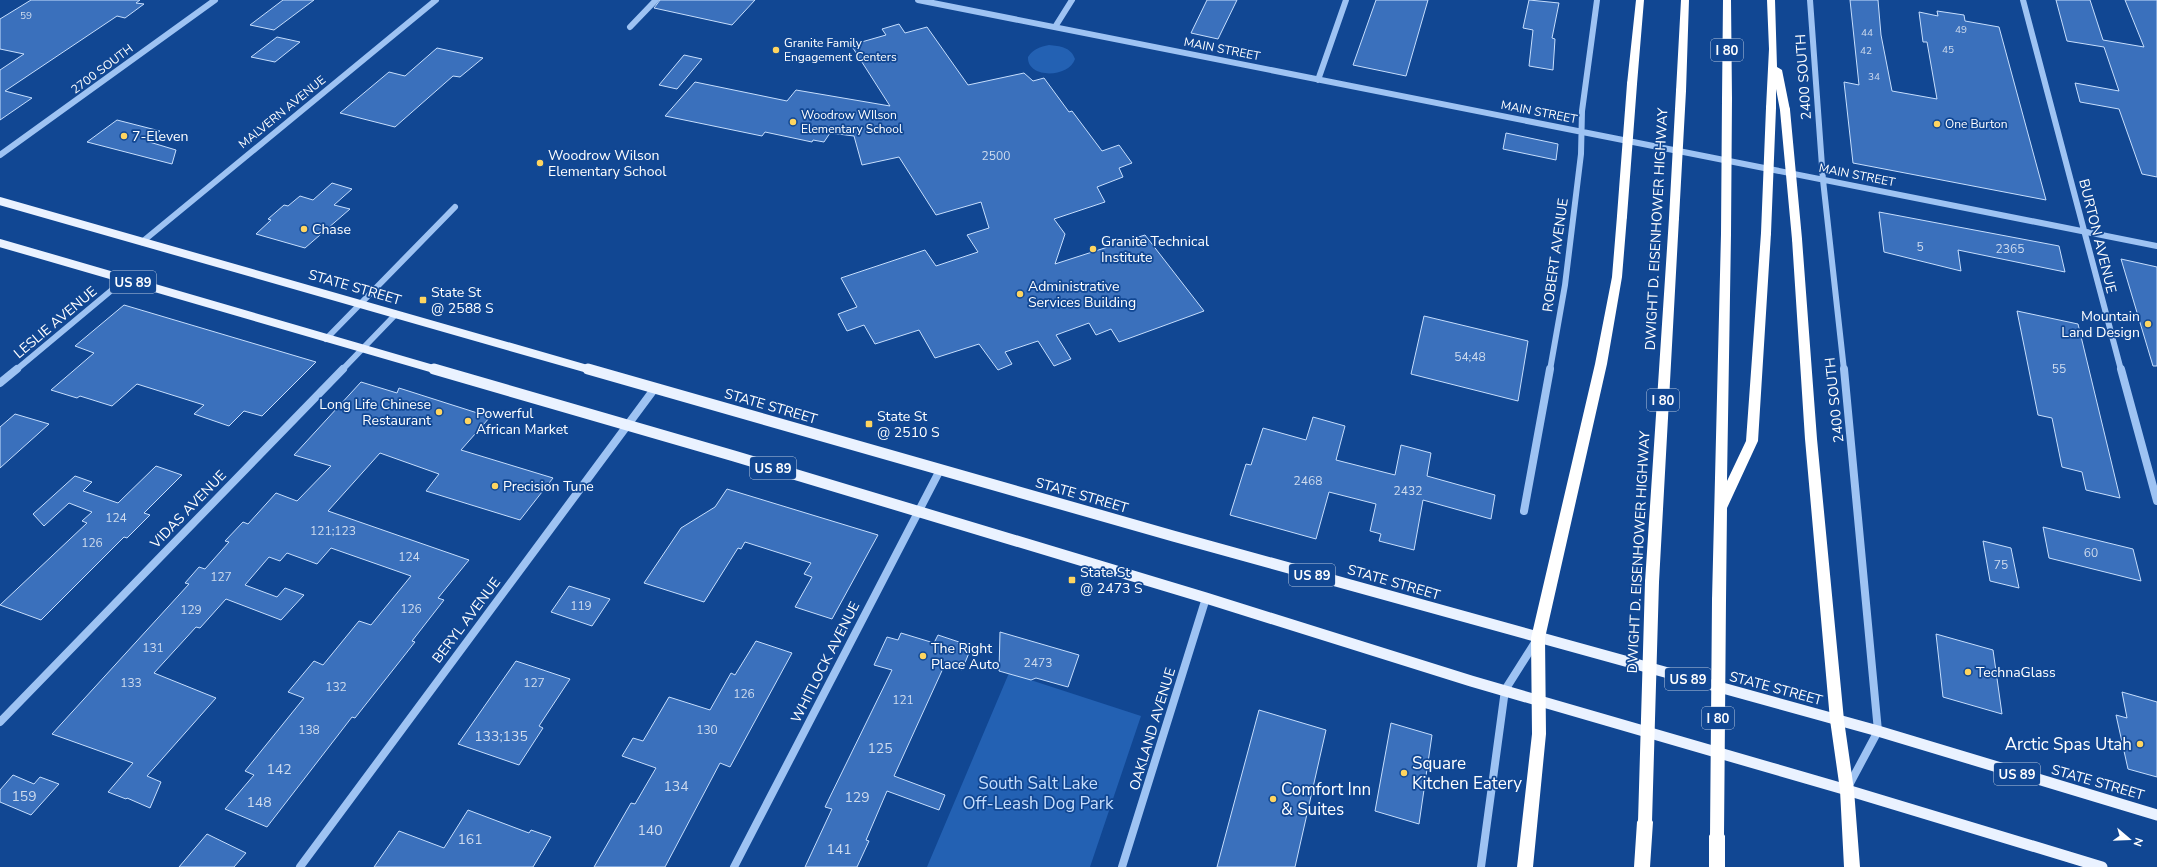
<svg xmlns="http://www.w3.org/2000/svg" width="2157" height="867" viewBox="0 0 2157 867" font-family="'Nunito Sans',sans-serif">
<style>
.green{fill:#2361b3}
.building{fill:#3a70bc;stroke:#c6defd}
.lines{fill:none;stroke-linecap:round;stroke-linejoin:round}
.minor-far1{stroke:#9ec3f3;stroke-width:6}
.minor{stroke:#9ec3f3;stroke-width:8}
.major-far1{stroke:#eaf2ff;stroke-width:8}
.major{stroke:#eaf2ff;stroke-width:11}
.highway{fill:#fff;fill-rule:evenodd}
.highway-bridge-far1{stroke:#fff;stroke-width:10}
.highway-bridge{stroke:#fff;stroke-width:14}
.poi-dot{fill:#ffd560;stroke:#114793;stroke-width:1.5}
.labels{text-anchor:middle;stroke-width:3.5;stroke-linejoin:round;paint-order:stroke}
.far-number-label{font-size:10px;fill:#cedbee}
.far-poi-label{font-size:12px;fill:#fff;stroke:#114793;text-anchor:start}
.far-street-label{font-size:12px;fill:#fff;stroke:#114793}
.number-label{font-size:12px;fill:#cedbee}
.shield{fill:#114793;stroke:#b8c8df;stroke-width:1}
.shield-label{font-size:13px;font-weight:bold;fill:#fff}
.street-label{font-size:14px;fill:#fff;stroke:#114793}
.poi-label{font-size:14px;fill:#fff;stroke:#114793;text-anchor:start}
.near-number-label{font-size:14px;fill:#cedbee}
.near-poi-label{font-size:17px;fill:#fff;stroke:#114793;text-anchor:start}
.near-park-label{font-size:17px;fill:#c6defd;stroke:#114793}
</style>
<rect width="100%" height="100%" fill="#114793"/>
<path class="green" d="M1049,45c11,1 22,2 26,14 -6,19 -48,20 -47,-2 5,-8 12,-10 21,-12z
M1009,673l132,43 -51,151h-163z"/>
<path class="building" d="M31,0h109l-4,3 8,1 -19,14 -8,-2 -112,75 27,7 -32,22v-50l24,-16 -24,-5v-30z
M283,0h31l-40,30 -24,-5z
M660,0h95l-23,25 -78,-17z
M1207,0h30l-19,39 -27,-6z
M1376,0h52l-22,76 -53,-11z
M1529,0l30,3 -7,35 3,1 -2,31 -24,-4 4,-36 -10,-2z
M1850,0h28l3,35 11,56 45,8 -10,-57h-4l-4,-30 19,4 -1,-5 27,4 1,6 34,6 47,173 -193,-37 -9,-81 15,3z
M2056,0h34l13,40 41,7 -19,-47h32v177l-15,-3 -23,-65 -39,-7 -5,-19 44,8 -15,-44 -37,-6z
M899,24l6,9 22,-6 41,58 56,-12 9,8 11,-3 25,34 3,-1 30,40 17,-6 13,18 -13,5 4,9 -26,10 8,15 -51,17 11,15 -10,30 90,-29 59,76 -85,31 -8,-13 -15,6 -7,-12 -33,12 15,24 -17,7 -16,-25 -33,11 7,12 -14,6 -19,-26 -44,14 -16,-28 -44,14 -11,-19 -17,6 -9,-17 19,-7 -16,-29 84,-28 11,16 42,-14 -11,-17 22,-7 -8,-26 -45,13 -37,-58 -37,8 -8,-29 -24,-3 -6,9 -11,-2 -1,2 -47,-10 -3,4 -97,-20 30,-34 92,19 9,-11 94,16 -39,-61 35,-10 -4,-6z
M277,37l23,5 -25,20 -24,-5z
M437,48l46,10 -23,19 -7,-1 -58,51 -55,-14 49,-41 16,4z
M684,55l18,4 -25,30 -18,-4z
M117,120l43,11 -14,10 30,9 -4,14 -85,-22z
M1506,133l52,11 -2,16 -53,-11z
M332,183l20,6 -18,16 16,4 -45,39 -49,-14 15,-14 -3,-1 16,-14 4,1 12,-10 13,4z
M1879,212l180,34 6,26 -107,-22 3,21 -77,-19z
M2121,259l36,8v99h-4z
M124,305l192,57 -54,54 -18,-5 -15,15 -35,-12 10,-9 -67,-21 -25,22 -32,-10 -3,2 -26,-8 43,-37 -19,-7z
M2017,311l61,13 42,174 -34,-8 -4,-18 -20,-5 -10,-49 -14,-3z
M1424,316l104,25 -10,60 -107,-27z
M361,382l36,11 2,-5 91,29 -29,33 92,28 -33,42 -94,-29 13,-17 -59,-21 -52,58 141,49 -31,38 6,2 -32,41 3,1 -60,76 -3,-1 -85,110 -42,-18 29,-34 -9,-4 59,-73 -16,-6 26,-31 9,4 36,-44 12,4 40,-49 -80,-28 -14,16 -30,-11 -7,8 -11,-4 -24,28 32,12 8,-9 19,7 -23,25 -55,-21 -26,29 -4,-1 -42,46 62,25 -69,78 14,6 -11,26 -23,-10 -1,1 -18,-7 25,-29 -81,-29 137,-150 -4,-1 14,-16 6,2 24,-27 -4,-1 18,-19 5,2 28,-31 21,8 34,-35 -37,-11z
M15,414l34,10 -49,44v-41z
M1313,417l32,9 -9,34 59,15 6,-30 30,8 -4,23 68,19 -4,24 -68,-19 -9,50 -35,-9 2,-7 -11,-3 6,-27 -47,-12 -13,47 -86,-24 16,-51 5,1 12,-37 43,12z
M156,466l26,9 -38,38 6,2 -23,23 -3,-1 -83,83 -41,-15 87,-82 -5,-2 10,-9 -23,-9 -25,23 -11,-12 42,-38 17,6 -9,9 35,12z
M727,489l151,46 -46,84 -37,-12 17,-30 -8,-3 7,-11 -66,-21 -4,7 -3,-1 -34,54 -60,-19 37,-55 34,-21z
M2043,527l90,22 8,32 -92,-23z
M1983,541l28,7 8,40 -29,-7z
M569,586l41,13 -18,27 -41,-14z
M1000,632l79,23 -11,32 -32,-9 -5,2 -32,-9z
M901,633l33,10 4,-8 21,7 -1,2 13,4 -9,22 -17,-6 -51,112 51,19 -6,15 -52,-19 -21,49 3,1 -12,26h-52l27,-58 -7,-2 67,-137 -18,-5 13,-28 11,3z
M1936,634l57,16 9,64 -59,-17z
M756,641l36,12 -62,114 -10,-4 -55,104h-71l37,-64 4,1 21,-36 -34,-12 11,-18 10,3 26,-44 41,13 21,-37 4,2z
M516,661l54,18 -31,47 4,2 -24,37 -61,-21z
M2122,692l35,10v75l-29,-8 -12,-54 11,3z
M1259,710l67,20 -31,137h-78z
M1391,723l41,12 -13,89 -44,-13z
M13,775l21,9 6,-7 19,7 -28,31 -31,-13v-12z
M468,810l61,23 2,-3 20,7 -18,30h-159l25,-36 45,17z
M207,834l39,19 -12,14h-55z"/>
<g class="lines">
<path class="minor-far1" d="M918,0l1239,246
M1810,0l13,180 21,190
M2023,0l98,370
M630,27l26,-27
M1055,27l17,-27
M1318,80l28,-80
M0,155l215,-155
M142,242l294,-242
M326,339l129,-132
M16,370l109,-91
M342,370l54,-56
M1550,370l15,-85 16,-131 1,-43 15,-111"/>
<path class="minor" d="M1844,369l34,362 -30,56
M2121,369l36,132
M0,383l17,-14
M1524,511l26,-142
M0,722l343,-353
M300,867l355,-479
M734,867l206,-397
M1122,867l84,-269
M1481,867l24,-177 31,-49"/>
<path class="major-far1" d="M0,201l591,169
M0,243l437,127"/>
<path class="major" d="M434,369l300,87 472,142 265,83 376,109 255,77
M588,369l585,167 705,195 279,84"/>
<path class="highway" d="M1636,0h8l-7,84 -5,3 -5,-3z
M1681,0h8l-3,91 -5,3 -5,-3z
M1723,0h8l1,99 -5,3 -5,-3z
M1767,0h8l2,67 5,3 8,40 -5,3 -5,-3 -4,-21v19l-5,3 -5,-3 3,-59z
M1622,213l5,3 -5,61 -15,87 -62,274 1,96 -13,133h-16l15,-133 -1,-96 64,-274 17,-87 5,-61z
M1674,215l5,3 -20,364 -2,4 -5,2 -5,-2 -2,-4 24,-364z
M1766,229l5,4 -13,208 -31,67 -1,92 -2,4 -5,2 -5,-2 -2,-4 9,-366 5,-4 5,4 -4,247 19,-40 15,-208z
M1797,235l5,4 15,200 27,281 10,70 6,77h-16l-4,-77 -10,-70 -25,-281 -13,-200z
M1645,815l5,2 3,5 -3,45h-16l3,-45 3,-5z
M1717,828l5,3 3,5v31h-16v-31l3,-5z"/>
<path class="highway-bridge-far1" d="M1785,110l12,129
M1622,216l10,-132
M1674,218l7,-127
M1766,233l5,-125
M1726,234l1,-135"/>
<path class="highway-bridge" d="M1645,822l7,-240
M1717,836l2,-236"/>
</g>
<g class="poi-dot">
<circle cx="776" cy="50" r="4"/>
<circle cx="793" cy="122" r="4"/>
<circle cx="1937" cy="124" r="4"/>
<circle cx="124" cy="136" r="4"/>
<circle cx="540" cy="163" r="4"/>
<circle cx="304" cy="229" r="4"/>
<circle cx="1093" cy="249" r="4"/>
<circle cx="1020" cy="294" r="4"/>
<rect x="419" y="296" width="8" height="8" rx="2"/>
<circle cx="2148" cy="324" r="4"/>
<circle cx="439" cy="412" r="4"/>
<circle cx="468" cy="421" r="4"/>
<rect x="865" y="420" width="8" height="8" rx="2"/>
<circle cx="495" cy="486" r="4"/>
<rect x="1068" y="576" width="8" height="8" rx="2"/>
<circle cx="923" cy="656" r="4"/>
<circle cx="1968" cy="672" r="4"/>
<circle cx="2140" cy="744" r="4"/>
<circle cx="1404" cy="773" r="4"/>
<circle cx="1273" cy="799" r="4"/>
</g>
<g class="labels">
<g class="far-number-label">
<text x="26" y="19">59</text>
<text x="1961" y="33">49</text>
<text x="1867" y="36">44</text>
<text x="1948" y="53">45</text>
<text x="1866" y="54">42</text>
<text x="1874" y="80">34</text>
</g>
<g class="far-poi-label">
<text x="784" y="47">Granite Family<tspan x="784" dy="14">Engagement Centers</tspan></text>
<text x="801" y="119">Woodrow WIlson<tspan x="801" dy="14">Elementary School</tspan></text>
<text x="1945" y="128">One Burton</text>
</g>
<g class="far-street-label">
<text transform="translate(1222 49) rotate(11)" y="4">MAIN STREET</text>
<text transform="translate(102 69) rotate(-37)" y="4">2700 SOUTH</text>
<text transform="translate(282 112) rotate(-39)" y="4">MALVERN AVENUE</text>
<text transform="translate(1539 112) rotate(11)" y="4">MAIN STREET</text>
<text transform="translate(1857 175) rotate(11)" y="4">MAIN STREET</text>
</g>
<g class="number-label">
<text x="996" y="160">2500</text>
<text x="1920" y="251">5</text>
<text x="2010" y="253">2365</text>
<text x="1470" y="361">54;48</text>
<text x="2059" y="373">55</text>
<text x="1308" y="485">2468</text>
<text x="1408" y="495">2432</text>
<text x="116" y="522">124</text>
<text x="333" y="535">121;123</text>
<text x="92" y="547">126</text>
<text x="2091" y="557">60</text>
<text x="409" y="561">124</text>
<text x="2001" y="569">75</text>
<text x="221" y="581">127</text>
<text x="581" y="610">119</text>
<text x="411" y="613">126</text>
<text x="191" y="614">129</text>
<text x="153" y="652">131</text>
<text x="1038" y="667">2473</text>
<text x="131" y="687">133</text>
<text x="534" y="687">127</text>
<text x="336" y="691">132</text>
<text x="744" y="698">126</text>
<text x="903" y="704">121</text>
<text x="309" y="734">138</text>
<text x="707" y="734">130</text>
</g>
<g class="shield">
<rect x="1711" y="39" width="32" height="22" rx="3"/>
<rect x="110" y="271" width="46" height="22" rx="3"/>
<rect x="1647" y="389" width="32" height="22" rx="3"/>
<rect x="750" y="457" width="46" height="22" rx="3"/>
<rect x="1289" y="564" width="46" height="22" rx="3"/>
<rect x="1665" y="668" width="46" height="22" rx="3"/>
<rect x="1702" y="707" width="32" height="22" rx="3"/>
<rect x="1994" y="763" width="46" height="22" rx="3"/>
</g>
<g class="shield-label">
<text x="1727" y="55">I 80</text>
<text x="133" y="287">US 89</text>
<text x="1663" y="405">I 80</text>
<text x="773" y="473">US 89</text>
<text x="1312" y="580">US 89</text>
<text x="1688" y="684">US 89</text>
<text x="1718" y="723">I 80</text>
<text x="2017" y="779">US 89</text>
</g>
<g class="street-label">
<text transform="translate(1803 77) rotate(-94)" y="5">2400 SOUTH</text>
<text transform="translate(1656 229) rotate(-87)" y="5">DWIGHT D. EISENHOWER HIGHWAY</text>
<text transform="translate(2098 236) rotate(76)" y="5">BURTON AVENUE</text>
<text transform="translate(1555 255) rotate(-82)" y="5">ROBERT AVENUE</text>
<text transform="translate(355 287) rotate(16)" y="5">STATE STREET</text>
<text transform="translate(55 322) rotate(-40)" y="5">LESLIE AVENUE</text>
<text transform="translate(1834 400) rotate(-96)" y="5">2400 SOUTH</text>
<text transform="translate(771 406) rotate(16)" y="5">STATE STREET</text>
<text transform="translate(1082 495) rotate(16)" y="5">STATE STREET</text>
<text transform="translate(188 509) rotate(-46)" y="5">VIDAS AVENUE</text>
<text transform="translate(1638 552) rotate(-87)" y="5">DWIGHT D. EISENHOWER HIGHWAY</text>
<text transform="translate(1394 582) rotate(16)" y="5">STATE STREET</text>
<text transform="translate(466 620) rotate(-53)" y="5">BERYL AVENUE</text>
<text transform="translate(825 662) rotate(-63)" y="5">WHITLOCK AVENUE</text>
<text transform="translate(1776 688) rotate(15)" y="5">STATE STREET</text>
<text transform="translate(1152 729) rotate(-73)" y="5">OAKLAND AVENUE</text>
<text transform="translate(2098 782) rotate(16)" y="5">STATE STREET</text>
</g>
<g class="poi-label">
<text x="132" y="141">7-Eleven</text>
<text x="548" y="160">Woodrow Wilson<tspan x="548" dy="16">Elementary School</tspan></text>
<text x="312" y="234">Chase</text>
<text x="1101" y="246">Granite Technical<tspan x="1101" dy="16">Institute</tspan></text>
<text x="1028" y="291">Administrative<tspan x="1028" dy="16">Services Building</tspan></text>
<text x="431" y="297">State St<tspan x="431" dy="16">@ 2588 S</tspan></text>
<text x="2140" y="321" text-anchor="end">Mountain<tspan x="2140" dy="16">Land Design</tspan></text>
<text x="431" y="409" text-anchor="end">Long Life Chinese<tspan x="431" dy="16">Restaurant</tspan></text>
<text x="476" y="418">Powerful<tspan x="476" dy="16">African Market</tspan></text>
<text x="877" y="421">State St<tspan x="877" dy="16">@ 2510 S</tspan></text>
<text x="503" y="491">Precision Tune</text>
<text x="1080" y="577">State St<tspan x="1080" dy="16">@ 2473 S</tspan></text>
<text x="931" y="653">The Right<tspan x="931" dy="16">Place Auto</tspan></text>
<text x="1976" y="677">TechnaGlass</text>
</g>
<g class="near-number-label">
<text x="501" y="741">133;135</text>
<text x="880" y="753">125</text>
<text x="279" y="774">142</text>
<text x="676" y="791">134</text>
<text x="24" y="801">159</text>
<text x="857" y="802">129</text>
<text x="259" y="807">148</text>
<text x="650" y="835">140</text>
<text x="470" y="844">161</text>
<text x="839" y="854">141</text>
</g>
<g class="near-poi-label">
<text x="2132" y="750" text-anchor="end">Arctic Spas Utah</text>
<text x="1412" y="769">Square<tspan x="1412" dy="20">Kitchen Eatery</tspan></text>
<text x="1281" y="795">Comfort Inn<tspan x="1281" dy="20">&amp; Suites</tspan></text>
</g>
<g class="near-park-label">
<text x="1038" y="789">South Salt Lake<tspan x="1038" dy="20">Off-Leash Dog Park</tspan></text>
</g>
</g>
<g transform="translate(2129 839) rotate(109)" stroke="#114793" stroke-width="3" paint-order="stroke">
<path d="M0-3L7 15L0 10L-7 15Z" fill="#ffffff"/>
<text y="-6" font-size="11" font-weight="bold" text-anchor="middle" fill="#ffffff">N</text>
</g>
</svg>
